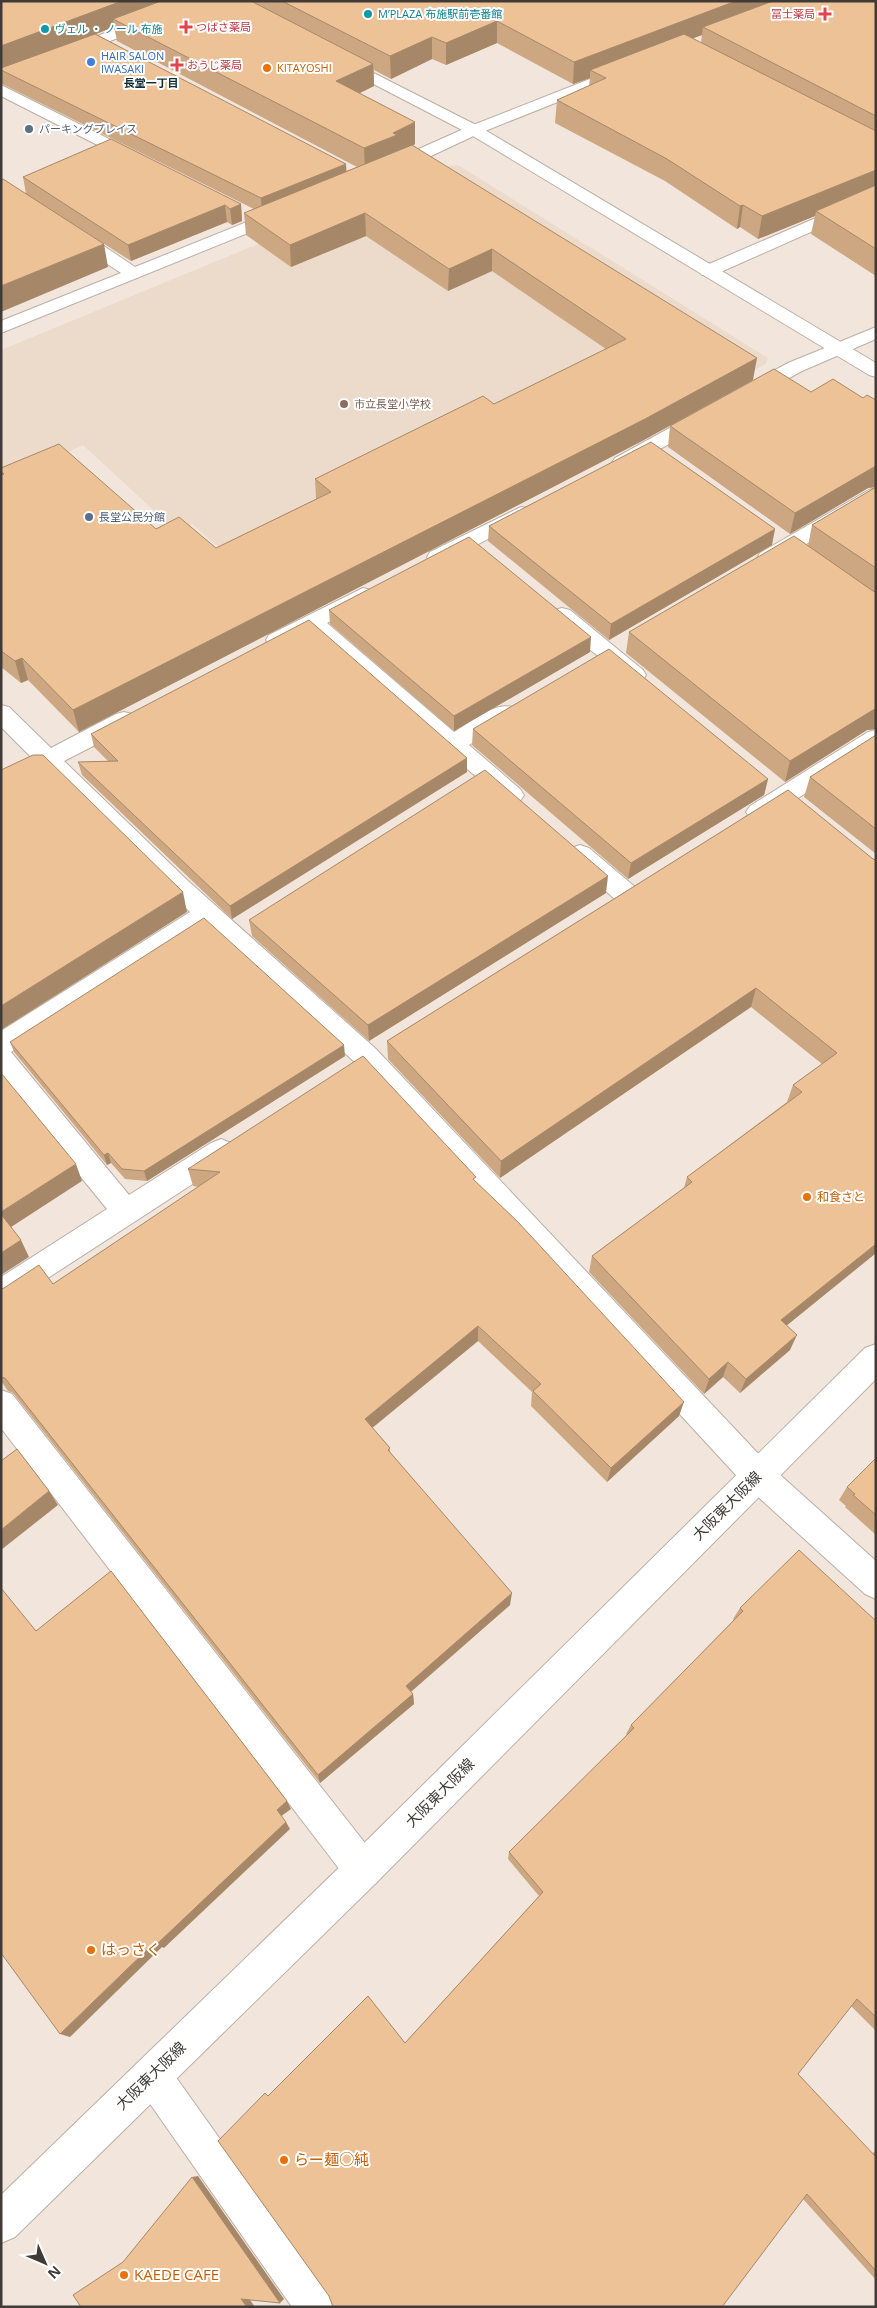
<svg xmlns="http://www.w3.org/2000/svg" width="877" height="2308" viewBox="0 0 877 2308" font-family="'Open Sans','Noto Sans JP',sans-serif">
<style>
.built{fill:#ecdbca}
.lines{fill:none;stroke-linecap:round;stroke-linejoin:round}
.minor-casing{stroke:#baafa5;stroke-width:2}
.tertiary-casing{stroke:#baafa5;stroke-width:2}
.primary-casing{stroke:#baafa5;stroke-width:2}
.minor{fill:#fff;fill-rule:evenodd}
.tertiary{fill:#fff;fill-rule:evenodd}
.primary{fill:#fff;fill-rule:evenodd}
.wall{fill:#cca781;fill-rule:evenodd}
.shaded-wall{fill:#a68869}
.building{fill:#edc296;stroke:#a68869}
.culture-dot{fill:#0f9aa8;stroke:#fff;stroke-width:2}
.health-dot{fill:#e0444e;stroke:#fff;stroke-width:2}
.shop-dot{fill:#3f7fe0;stroke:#fff;stroke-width:2}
.food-dot{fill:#e8710a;stroke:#fff;stroke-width:2}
.service-dot{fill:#5c6f8a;stroke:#fff;stroke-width:2}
.education-dot{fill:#8d6e63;stroke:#fff;stroke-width:2}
.labels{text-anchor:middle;stroke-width:4;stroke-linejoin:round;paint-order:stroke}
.far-culture-label{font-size:11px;fill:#0d838f;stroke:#fff;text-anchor:start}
.far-health-label{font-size:11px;fill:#be3a42;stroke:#fff;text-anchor:start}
.far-shop-label{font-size:11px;fill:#366cbe;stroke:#fff;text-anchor:start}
.far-food-label{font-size:11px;fill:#c56008;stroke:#fff;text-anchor:start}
.far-neighbourhood-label{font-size:11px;font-weight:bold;fill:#0d2e35;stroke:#fff}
.far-service-label{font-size:11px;fill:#4e5e75;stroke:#fff;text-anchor:start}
.far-education-label{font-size:11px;fill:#785e54;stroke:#fff;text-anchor:start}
.food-label{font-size:12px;fill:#c56008;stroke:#fff;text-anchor:start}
.near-street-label{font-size:15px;fill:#403b37;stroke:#fff}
.near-food-label{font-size:15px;fill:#c56008;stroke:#fff;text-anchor:start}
</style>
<rect width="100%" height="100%" fill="#f2e6dc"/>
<path class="built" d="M458,165l310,193 -2,6 -477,244 -97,-84 -16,7 -93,-86 -82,39v-134l446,-184z"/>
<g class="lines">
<g class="minor-casing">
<path id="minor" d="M189,1h21l-2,3 -135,51h-10l-3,-3 3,-3z
M623,66l5,2 3,3 -3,3 -148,59 -83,39h-12l-2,-4 2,-4 83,-37z
M1,85l142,71 2,3 -2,3h-12l-130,-66z
M876,192v11l-162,72h-12l-3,-4 3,-4z
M279,209l6,1 3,4 -3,4 -284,115v-12l120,-48 -53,-35 -3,-4 3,-4h12l55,37z
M876,327v12l-74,32 -46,25 -7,2 -7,-2 -3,-4 3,-4 46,-25z
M702,412l7,2 3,4 -3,4 -80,44 -7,2 -7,-2 -3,-4 3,-4 80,-44z
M876,488v15l-102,60 -7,2 -7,-2 -3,-5 3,-5 109,-63z
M521,507l7,1 3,5 -3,5 -84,44 -7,2 -7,-2 -3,-5 3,-5z
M363,588l8,2 3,5 -3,5 -44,23 127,109c16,-9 39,-30 58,-25l3,6 -3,6 -43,26 51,44 4,6 -4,6 -8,3 -8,-3 -194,-169 -33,15 -8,-2 -3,-5 3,-5z
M562,608l8,2 73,60 3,5 -3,5 -8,3 -8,-3 -73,-60 -3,-5 3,-5z
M1,705l8,2 42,41 65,-34 8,-2 8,2 3,6 -3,6 -68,35 123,119 189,169 392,415 108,97v38l-11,-5 -119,-108 -388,-421 -152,-138 -195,125 118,143 82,-52 10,-4 10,4 4,8 -4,8 -220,143 -10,4v-29l106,-68 -106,-130v-48l189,-119 -144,-141 -45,21v-18l31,-16 -31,-31z
M876,730v19l-110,69 -8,3 -8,-3 -4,-6 4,-6 118,-74z
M580,845l9,3 46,39 3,7 -3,7 -9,2 -9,-2 -46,-41 -3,-6 3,-6z
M1,1390l11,4 364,463 5,13 -5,13 -13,5 -13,-5 -349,-455z
M152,2056l13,6 165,231 6,14h-44l-153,-219 -6,-13 6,-13z"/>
</g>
<g class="tertiary-casing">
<path id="tertiary" d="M340,56l140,71 396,236v14l-7,-2 -401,-242 -133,-69 -3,-3 3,-3z"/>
</g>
<g class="primary-casing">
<path id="primary" d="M876,1344v35l-500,504 -361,354 -14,6v-48l349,-338 515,-509z"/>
</g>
<use href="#minor" class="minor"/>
<use href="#tertiary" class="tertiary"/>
<use href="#primary" class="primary"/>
</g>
<path class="wall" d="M1,1h875v275l-65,-42 4,-18 -57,23 -18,-12 -3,2 -72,-48 -110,-58 2,-23 32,-14 1,-8 -17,6 -76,-41 -51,22 -14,-6 -41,20 -17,-9v16l-15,7 56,51 -2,2 340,234 -111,61 -563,291 -51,-52 -7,3 -20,-16v-199l155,61 60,19 100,-49 -1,-20 179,-75 112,-55 -114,-78 -44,20 -82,-55 -75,31 -45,-32 -2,-22 10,-4 -252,-125 -1,-5zM114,27l3,14 240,126 -11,4 -250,-137zM702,35l-1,8 -8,-5z
M23,177l218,27 1,17 -10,4 -5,-3 -96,39 -105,-67z
M811,392l52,6 13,2v87l-8,1 -78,46 -122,-87 2,-21z
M876,487v242l-9,1 -82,52 -159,-129 3,-21 179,-86 4,-21z
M489,526l283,19 -163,95 -121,-99z
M329,610l261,42 -136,79 -124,-107z
M473,729l295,50 -4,16 -136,84 -156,-134z
M91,734l376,24v14l-235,147 -150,-144 -4,-13 30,-1 -14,-14z
M876,735v119l-72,-57 6,-20z
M788,790l88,463 -89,72 3,25 -50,43 -17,-16 -19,17 -115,-122 3,-16 92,-68 3,-11 100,-75 6,-17 29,-21 -71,-57 -251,171 -112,-119 -1,-18z
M606,893l-237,148 -117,-105 -3,-16z
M10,1042l335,14 -198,125 -22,-2 -14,-16 -4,2 -93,-113z
M188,1169l288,13 203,234 -72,66 -76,-76 1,-14 -54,-51 -106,87 18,20v4l120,153 -99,87 2,2 1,10 -94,79 -307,-390 -5,-2 -7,-10v-92l52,-5 146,-97 -6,-1z
M876,1458v77l-31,-28 1,-1 -7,-6 8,-13z
M740,1608l136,13v410l-25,-25 -53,68 74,80 4,-4v130l-73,-81 -398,-156 134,-147 -31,-37 1,-7 118,-117 -1,-1 5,-9 103,-105 -1,-1z"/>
<path class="shaded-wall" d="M122,1h61l-70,18 1,8 -113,43v-24z
M736,1h54l-87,26 -1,8 -104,39 -8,-4v8l-17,6 1,-22z
M497,21v22l-51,22v-22z
M432,37v22l-41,20 -1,-23z
M373,64l1,22 -36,18 -2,-23z
M415,122v22l-50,27 -1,-23z
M346,164l1,15 -85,34 -1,-15z
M876,170v20l-60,21 -1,5 -57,23 4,-23z
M241,204l1,17 -10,4 -2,-16z
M225,205l2,17 -96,39 -3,-16z
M743,205l-3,22 -3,2 3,-23z
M365,213l1,23 -75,31 -1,-22z
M104,244l4,23 -107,45v-26z
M492,249v22l-44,20 1,-22z
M757,358l-4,22 -111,61 -563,291 -6,-22z
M874,467h2v20l-8,1 -78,46 5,-21z
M775,529l-3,16 -163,95 2,-16z
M591,637l-1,15 -136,79v-15z
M22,658l6,22 -7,3 -6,-22z
M876,709v20l-9,1 -82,52 5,-21 83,-51z
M467,758v14l-235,147 -2,-13z
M768,779l-4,16 -136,84 3,-16z
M608,876l-2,17 -237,148 -1,-16z
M183,892l4,20 -186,118v-24z
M756,988l-5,19 -251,171 1,-17z
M344,1045l1,11 -198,125 -3,-10z
M108,1153l3,10 -4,2 -3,-10z
M76,1164l6,17 -74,48 -7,-14v-3z
M21,1240l8,17 -28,18v-22z
M876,1244v9l-101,82 6,-15z
M478,1326v15l-112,92 -1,-14z
M797,1335l-7,15 -50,43 6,-14z
M728,1362l-5,15 -19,17 5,-15z
M684,1402l-5,14 -72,66 4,-14z
M49,1491l9,14 -57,45v-20z
M512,1593l-2,12 -103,90 -1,-9z
M413,1694l1,10 -94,79 -2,-8z
M287,1801l4,8 -11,8 -3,-7z
M286,1822l4,7 -126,119 -2,-1 -92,90 -10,-3 95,-92z
M198,2176l86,123 -4,4 -88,-126z
M246,2294l9,13h-8l-6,-8z"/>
<path class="building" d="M1,1h121l-121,45z
M161,1h90l122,63 -37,17 79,41 -22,11 4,2 -33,13 -251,-129z
M282,1h454l-162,61 -77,-41 -51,22 -14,-6 -42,19z
M773,1h103v115l-173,-89z
M95,34l251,130 -85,34 -260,-128v-2z
M684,34l192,97v39l-114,46 -19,-11 -3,1 -73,-47 -110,-59 49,-22 -16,-8z
M111,139l130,65 -11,5 -5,-4 -97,40 -105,-68z
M412,145l345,213 -112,61 -572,291 -51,-52 -7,3 -14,-10v-176l3,-1 -3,-3v-3l58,-24 97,85 23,-12 37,31 115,-56 -16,-13 168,-83 11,8 132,-65 -134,-90 -43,20 -84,-56 -75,32 -46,-32z
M3,179l101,65 -103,42v-106z
M876,185v64l-60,-38z
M774,369l37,23 22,-13 30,19 4,-3 9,5v67h-2l-79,46 -125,-87z
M651,442l124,87 -164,95 -122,-98z
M876,487v81l-64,-43z
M794,536l79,55 3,1v117l-3,1 -83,51 -161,-129z
M469,537l122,100 -137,79 -125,-106z
M309,620l158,138 -237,148 -152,-144 40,-1 -27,-27z
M609,649l159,130 -137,84 -158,-134z
M876,735v94l-66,-52z
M33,755h10l140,137 -182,114v-236z
M485,770l123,106 -240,149 -119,-105z
M788,790l85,69 3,1v384l-95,76 16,15 -51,44 -18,-17 -19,17 -117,-123 100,-74 -5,-5 115,-85 -9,-7 44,-32 -81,-65 -255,173 -114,-120z
M204,918l140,127 -200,126 -22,-2 -14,-16 -4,2 -94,-113z
M363,1056l113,121 -3,2 45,43 166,180 -73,66 -78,-77 8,-7 -63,-58 -113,93 25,29 -2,2 124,143 -106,93 7,8 -95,81 -313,-397 -4,-1v-88l3,-1 35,-23 14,19 167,-112 -32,-3z
M1,1073l75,91 -75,48z
M1,1214l20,26 -20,13z
M17,1449l32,42 -48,39v-69z
M876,1458v57l-23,-20 2,-1 -8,-7z
M799,1550l77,71v396l-19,-18 -59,75 78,83v114l-69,-77 -85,113h-389l-4,-11 -111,-155 47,-48 3,3 100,-100 37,47 138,-151 -34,-40 125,-124 -3,-3 112,-114 -3,-3z
M111,1571l176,230 -10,9 9,12 -129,122 -2,-2 -95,92 -59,-81v-365l35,43z
M192,2177l88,126 -39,-4 6,8h-166l-8,-12 50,-33z"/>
<g class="culture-dot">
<circle cx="368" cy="14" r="5"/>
<circle cx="45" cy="29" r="5"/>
</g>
<g class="health-dot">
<path d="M822.5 6.5h5v5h5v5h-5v5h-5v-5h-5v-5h5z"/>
<path d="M183.5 19.5h5v5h5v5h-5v5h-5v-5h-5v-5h5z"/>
<path d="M174.5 57.5h5v5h5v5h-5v5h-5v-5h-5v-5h5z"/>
</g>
<circle class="shop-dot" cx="91" cy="62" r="5"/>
<g class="food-dot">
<circle cx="267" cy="68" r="5"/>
<circle cx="807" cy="1197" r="5"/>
<circle cx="91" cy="1950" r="5"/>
<circle cx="284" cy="2160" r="5"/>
<circle cx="124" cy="2275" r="5"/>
</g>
<g class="service-dot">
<circle cx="29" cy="129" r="5"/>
<circle cx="89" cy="517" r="5"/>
</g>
<circle class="education-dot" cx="344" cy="404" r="5"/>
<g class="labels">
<g class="far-culture-label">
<text x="378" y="18">M’PLAZA 布施駅前壱番館</text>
<text x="55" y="33">ヴェル ・ ノール 布施</text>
</g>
<g class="far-health-label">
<text x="815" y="18" text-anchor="end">冨士薬局</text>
<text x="196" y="31">つばさ薬局</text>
<text x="187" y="69">おうじ薬局</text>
</g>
<g class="far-shop-label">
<text x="101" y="60">HAIR SALON<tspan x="101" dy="13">IWASAKI</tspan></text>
</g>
<g class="far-food-label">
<text x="277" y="72">KITAYOSHI</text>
</g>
<g class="far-neighbourhood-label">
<text x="151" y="87">長堂一丁目</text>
</g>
<g class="far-service-label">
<text x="39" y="133">パーキングプレイス</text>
<text x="99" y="521">長堂公民分館</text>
</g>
<g class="far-education-label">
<text x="354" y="408">市立長堂小学校</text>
</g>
<g class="food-label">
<text x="817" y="1201">和食さと</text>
</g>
<g class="near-street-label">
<text transform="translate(727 1506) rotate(-45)" y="5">大阪東大阪線</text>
<text transform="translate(440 1793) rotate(-45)" y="5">大阪東大阪線</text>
<text transform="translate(151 2076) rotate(-44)" y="5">大阪東大阪線</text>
</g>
<g class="near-food-label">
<text x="101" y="1955">はっさく</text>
<text x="294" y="2165">らー麺○純</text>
<text x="134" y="2280">KAEDE CAFE</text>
</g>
</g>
<rect width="877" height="2308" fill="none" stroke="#403b37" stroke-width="5"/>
<g transform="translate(45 2263) rotate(135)" stroke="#ffffff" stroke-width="4" paint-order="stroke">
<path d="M0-4L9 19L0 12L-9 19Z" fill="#403b37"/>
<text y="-8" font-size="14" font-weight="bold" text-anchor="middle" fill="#403b37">N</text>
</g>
</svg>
